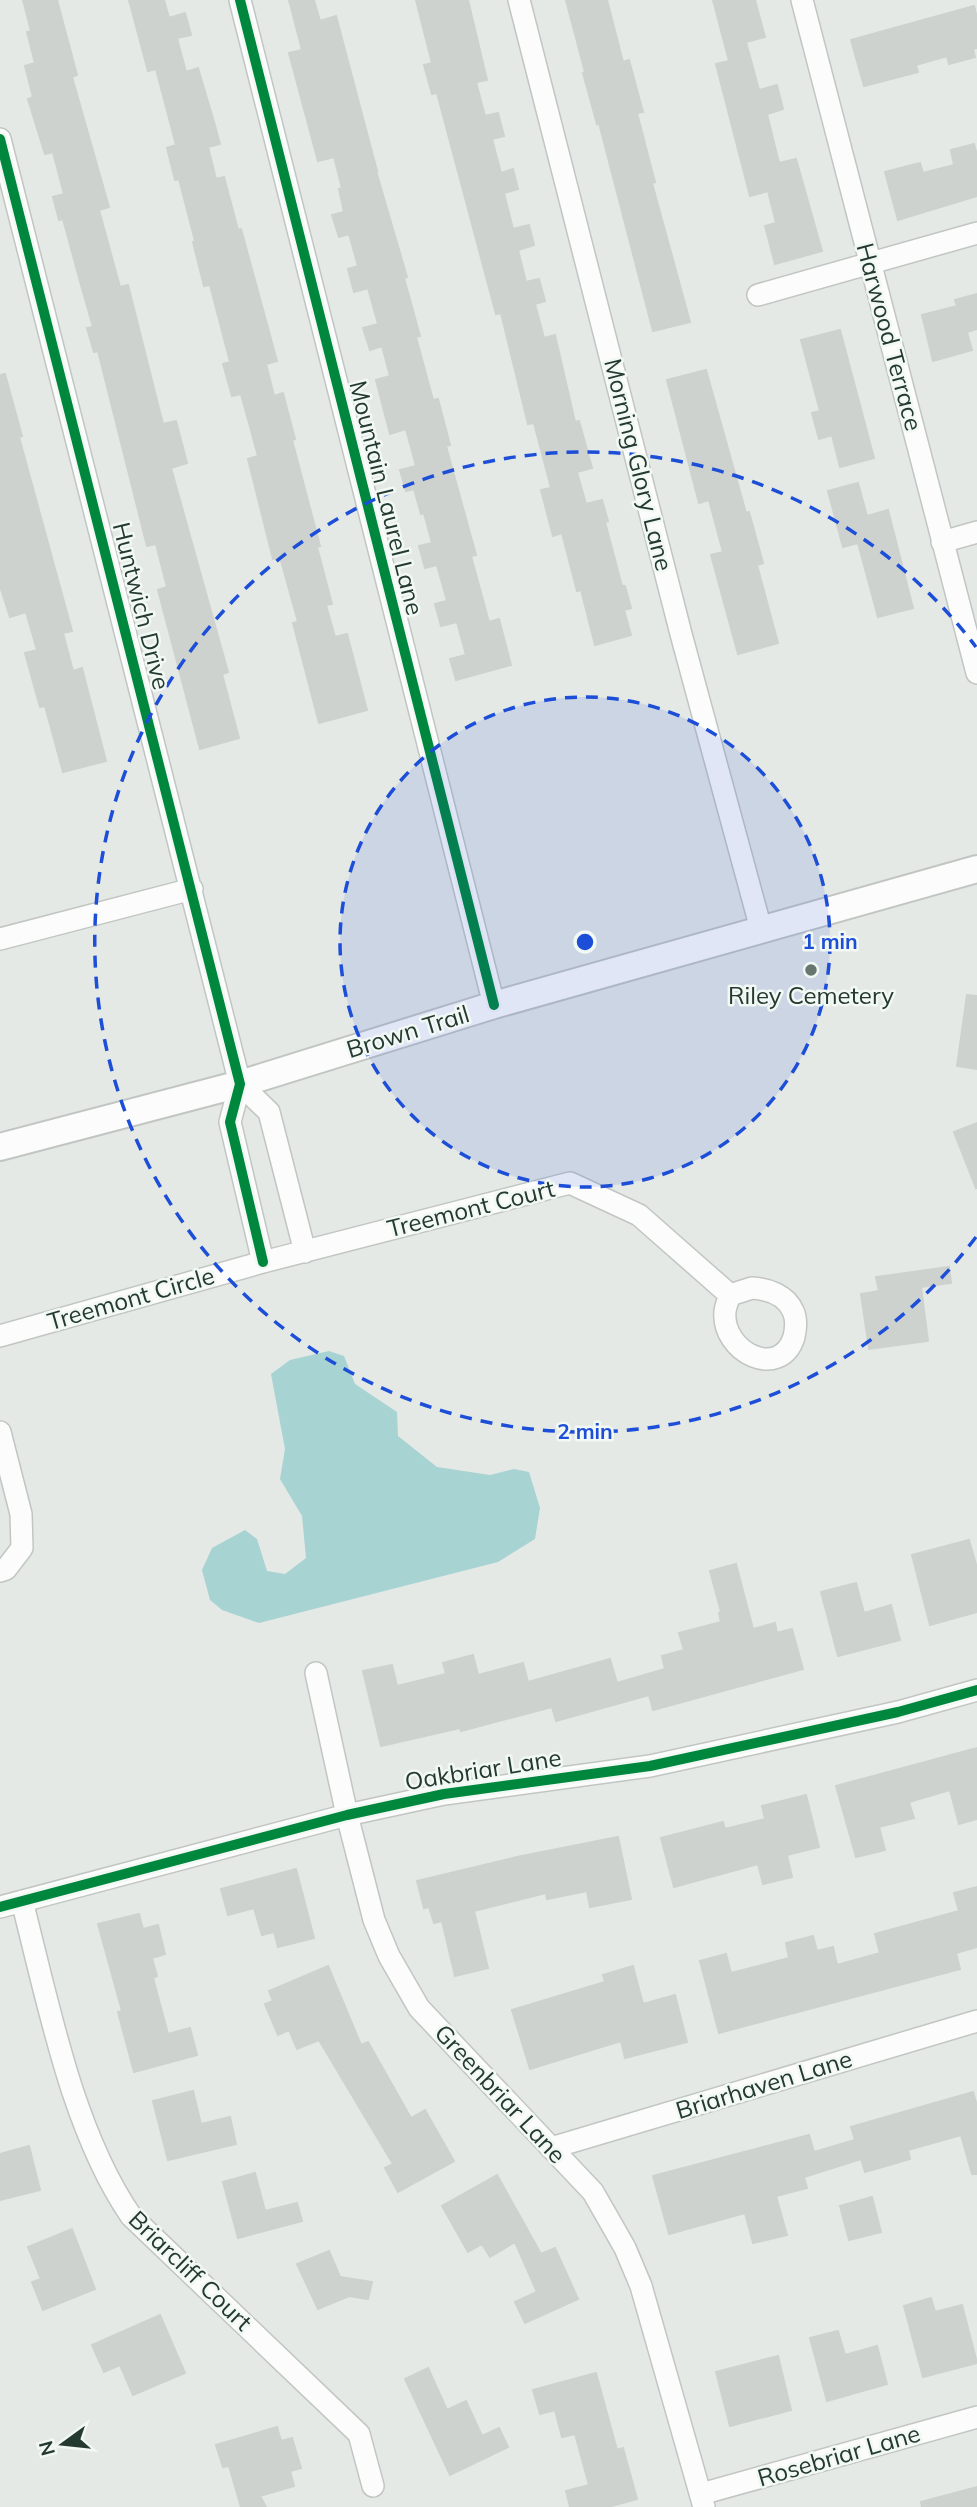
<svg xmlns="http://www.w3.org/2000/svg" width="977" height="2507" viewBox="0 0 977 2507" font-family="Mulish,sans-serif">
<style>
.water{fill:#a8d3d3}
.building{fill:#cdd2cf;stroke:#cdd2cf;stroke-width:2}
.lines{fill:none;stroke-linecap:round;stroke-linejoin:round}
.minor-casing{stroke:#c1c6c3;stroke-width:24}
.tertiary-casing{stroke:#c1c6c3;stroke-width:30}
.minor{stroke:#fbfcfb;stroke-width:21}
.tertiary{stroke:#fbfcfb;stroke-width:26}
.cycleway-casing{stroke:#f2f8f4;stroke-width:15}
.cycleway{stroke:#00873e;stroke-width:10}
.ring{fill:none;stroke:#1d4ed8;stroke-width:3.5;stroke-dasharray:12 9}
.poi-dot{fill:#677770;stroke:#f2f8f4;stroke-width:2.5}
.labels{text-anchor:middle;stroke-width:5;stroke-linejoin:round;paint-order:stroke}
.street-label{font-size:24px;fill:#243a31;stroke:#f2f8f4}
.poi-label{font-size:24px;fill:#243a31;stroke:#f2f8f4}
.centre{fill:#1d4ed8;stroke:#f2f8f4;stroke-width:3.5}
.ring-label{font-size:21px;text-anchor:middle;font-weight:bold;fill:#1d4ed8;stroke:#f2f8f4;stroke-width:5;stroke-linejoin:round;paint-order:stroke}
</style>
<rect width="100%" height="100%" fill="#e4e9e6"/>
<path class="water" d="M329,1351l15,5 11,28 42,28 1,24 39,31 53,8 24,-6 15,3 11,36 -5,31 -37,23 -239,61 -37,-13 -12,-10 -8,-30 10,-22 33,-18 12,9 10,32 18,3 21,-16 -4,-42 -22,-37 5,-30 -14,-75 19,-14z"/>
<path class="building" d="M23,0h34l20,75 -5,2 37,130 -10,3 21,77 8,-2 35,139 13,-3 11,42 -16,5 57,204 -6,2 17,64 -39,11 -42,-159 9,-3 -11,-43 -9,2 -49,-195 -4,1 -7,-24 6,-1 -12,-42 -18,-66 -4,1 -6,-23 11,-3 -11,-42 -8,2 -17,-55 5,-2 -8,-31 10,-3 -8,-31 4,-1z
M129,0h35l5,18 16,-5 6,22 -14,3 9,34 12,-4 16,54 6,22 -12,3 8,32 8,-2 14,53 3,-1 36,132 -11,3 8,32 9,-3 12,46 -3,1 28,106 -3,1 15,57 -6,1 9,32 12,-3 20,76 -48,13 -26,-100 5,-1 -18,-65 -7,2 -25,-100 10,-3 -17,-62 -9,2 -9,-32 7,-2 -20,-77 -6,1 -11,-44 2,-1 -16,-62 -4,1 -8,-32 9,-3 -20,-76 -8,2z
M289,0h25l6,21 16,-5 41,155h-1l31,106 -3,1 16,58 -4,1 17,63 5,-1 12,46 -4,1 30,109 -5,1 18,66 10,-3 12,46 -55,15 -6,-21 16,-4 -9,-33 -16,4 -6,-22 12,-3 -10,-36 -12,3 -6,-22 13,-3 -8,-30 -3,1 -7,-25 -8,2 -6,-21 16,-4 -10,-37 -16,5 -14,-54 14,-4 -8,-30 -12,4 -7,-22 15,-4 -10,-36 -14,4 -6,-23 10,-3 -9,-32 -10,3 -7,-22 12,-3 -5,-23 3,-1 -8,-31 -16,4 -29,-108 13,-3z
M416,0h52l19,80 -11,2 9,34 13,-3 6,23 -12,3 9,34 12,-4 5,20 -14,4 9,36 16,-4 5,20 -16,5 8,32 13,-3 6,22 -10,3 9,34 11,-3 20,87 4,-1 13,47 -15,4 9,32 16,-4 6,21 -3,1 17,64h3l6,22 -7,2 7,25 -36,10 -14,-55 -4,1 -15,-58 -9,3 -12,-46 10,-2 -17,-65 -6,1 -27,-111 -5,1 -59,-221 -5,1 -8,-29 8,-2z
M566,0h41l16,62 6,-2 14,52 -6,1 18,69 -3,1 38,139 -37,9 -54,-208 -2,1 -14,-51 2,-1z
M713,0h42l10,37 -19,5 13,48 18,-5 6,24 -16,5 12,49 17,-4 26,92 -47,13 -10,-38 11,-3 -8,-32 -18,5 -34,-132 13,-3z
M974,6l3,12v30l-4,1 2,8 -26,7 -2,-8 -31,9 2,7 -54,14 -13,-46z
M974,144l3,11v41l-79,24 -13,-48 35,-9 3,10 31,-8 -3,-15z
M977,294v35l-10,3 5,18 -39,11 -11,-46 35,-9 -2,-6z
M840,330l34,128 -34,9 -8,-32 -13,4 -7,-26 8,-2 -19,-71z
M706,370l40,143 3,-1 14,51 -6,2 21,78 -40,11 -27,-99 12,-3 -14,-52 -10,3 -32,-123z
M5,374l17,62 -3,1 53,194 -9,2 10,38 9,-3 24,93 -43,11 -18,-66 -5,1 -15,-54 12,-3 -11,-38 -16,5 -10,-31v-211z
M858,483l9,33 21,-6 25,98 -35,9 -20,-74 -15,4 -15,-56z
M967,995l10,1v73l-20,-3z
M977,1123v65h-1l-22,-56z
M949,1267l2,16 -30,4 7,54 -59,8 -8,-55 18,-3 -3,-14z
M969,1540l8,28v44l-47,13 -18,-70z
M736,1564l17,65 22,-6 2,10 15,-4 11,40 -150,41 -4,-15 -93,26 -4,-14 -91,24 -1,-3 -79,18 -18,-75 29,-6 5,21 49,-12 -3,-11 30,-8 5,20 45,-12 5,19 82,-23 7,24 48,-14 -3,-13 22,-6 -5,-17 42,-11 -2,-9 2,-1 -11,-41z
M856,1583l8,30 27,-8 9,35 -62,16 -17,-64z
M977,1748v71l-18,5 -9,-34 -41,12 5,16 -35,9 6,23 -29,7 -20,-71z
M806,1795l13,52 -32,8 5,22 -29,7 -5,-20 -84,23 -13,-49 62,-16 2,7 40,-10 -3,-13z
M618,1837l13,62 -41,8 -3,-16 -40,8 -1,-6 -72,18 14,57 -33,8 -13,-55 -8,2 -5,-16 -5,1 -7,-27 100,-24z
M296,1869l18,69 -36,9 -4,-15 -12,3 -8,-27 -26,7 -7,-26z
M977,1887v60l-21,6 4,16 -241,64 -19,-72 26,-7 5,19 58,-15 -3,-15 27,-7 4,15 16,-4 4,18 43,-12 -5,-19 84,-23 -5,-18z
M139,1914l4,15 15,-4 7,29 -13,4 5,18 -4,2 15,56 22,-6 7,27 -63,17 -16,-60 4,-1 -24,-87z
M328,1966l33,79 7,-3 43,76 14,-8 29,51 -56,31 -13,-24 8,-4 -74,-124 -22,9 -8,-19 -11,5 -13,-31 8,-3 -4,-10z
M633,1966l10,38 32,-9 12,47 -62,16 -4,-17 -91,28 -18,-59 93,-28 -2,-7z
M193,2091l8,33 29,-7 6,27 -68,16 -15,-59z
M973,2092l4,14v68h-5l-11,-39 -53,15 2,9 -45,13 -4,-13 -57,18 3,11 -31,8 11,39 -34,8 -8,-30 -76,21 -16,-58 156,-41 5,17 41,-12 -4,-13z
M29,2146l11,44 -40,10v-46z
M255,2173l10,38 32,-8 5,18 -64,17 -15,-56z
M497,2175l44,79 14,-6 23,51 -53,24 -10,-21 22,-10 -22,-50 -25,15 -8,-13 -14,8 -26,-46z
M872,2197l9,35 -32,8 -9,-34z
M72,2229l23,60 -52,21 -11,-28 9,-3 -13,-32z
M329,2251l11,26 32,5 -4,17 -19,-3 -31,13 -21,-45z
M931,2298l4,14 27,-7 15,58 -54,14 -19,-71z
M160,2315l25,58 -52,22 -13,-30 -16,7 -12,-27z
M838,2331l7,24 32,-9 10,38 -60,17 -17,-63z
M778,2356l13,54 -61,16 -14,-54z
M428,2368l19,42 19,-9 16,35 17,-8 9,19 -58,28 -45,-96z
M596,2373l21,77 6,-2 14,51 -29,8h-38l-4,-16 23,-6 -14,-51 -13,3 -7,-27 -15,4 -7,-24z
M277,2427l4,14 11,-3 9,30 -11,3 4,15 -34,10 6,11h-25l-12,-41 -6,1 -7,-22z
M977,2487v20h-55l-1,-5z"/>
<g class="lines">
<g class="minor-casing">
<path id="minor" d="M240,0l254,1005
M519,0l162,634 80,295
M802,0l175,673
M0,139l240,945 -10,38 33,140
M758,295l219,-62
M942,542l35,-10
M0,939l192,-50
M240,1084l29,28 36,140
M752,1288c16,1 34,7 41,23 4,8 3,17 1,26 -14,44 -73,15 -69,-26 1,-6 3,-11 5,-16z
M0,1336l263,-74 307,-79 69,32 91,80
M0,1432l21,82 1,34 -16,21 -6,2
M316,1673l31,142 27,105 15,36 30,52 174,184 32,56 16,38 63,221
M22,1901c26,101 50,229 109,315l228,218 14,52
M0,1907l347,-92 97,-21 206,-28 248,-54 79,-22
M551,2148l426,-127
M701,2494l276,-77"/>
</g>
<g class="tertiary-casing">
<path id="tertiary" d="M0,1147l240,-63 254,-79 483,-136"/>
</g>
<use href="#minor" class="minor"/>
<use href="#tertiary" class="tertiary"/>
<g class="cycleway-casing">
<path id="cycleway" d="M240,0l254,1005
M0,139l240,945 -10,38 33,140
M0,1907l347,-92 97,-21 206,-28 248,-54 79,-22"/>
</g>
<use href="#cycleway" class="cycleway"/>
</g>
<circle cx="585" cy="942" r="245" fill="#1d4ed8" fill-opacity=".12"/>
<g class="ring">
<circle cx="585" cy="942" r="245"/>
<path d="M976 1237A490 490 0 1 1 976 647"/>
</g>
<circle class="poi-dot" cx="811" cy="970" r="7"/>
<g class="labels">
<g class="street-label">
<text transform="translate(889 337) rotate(75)" y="8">Harwood Terrace</text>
<text transform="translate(638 465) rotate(76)" y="8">Morning Glory Lane</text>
<text transform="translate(386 498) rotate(76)" y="8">Mountain Laurel Lane</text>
<text transform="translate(141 606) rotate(76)" y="8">Huntwich Drive</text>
<text transform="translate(408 1032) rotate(-17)" y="8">Brown Trail</text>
<text transform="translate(471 1209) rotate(-14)" y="8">Treemont Court</text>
<text transform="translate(131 1299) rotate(-16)" y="8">Treemont Circle</text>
<text transform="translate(483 1770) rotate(-9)" y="8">Oakbriar Lane</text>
<text transform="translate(764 2085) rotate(-17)" y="8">Briarhaven Lane</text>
<text transform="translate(500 2094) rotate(47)" y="8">Greenbriar Lane</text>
<text transform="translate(190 2271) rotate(44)" y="8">Briarcliff Court</text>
<text transform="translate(839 2456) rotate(-16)" y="8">Rosebriar Lane</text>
</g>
<g class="poi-label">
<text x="811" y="1004">Riley Cemetery</text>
</g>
</g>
<circle cx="585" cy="942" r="10" class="centre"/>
<g class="ring-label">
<text x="830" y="949">1 min</text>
<text x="585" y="1439">2 min</text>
</g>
<g transform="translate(63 2444) rotate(255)" stroke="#f2f8f4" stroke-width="5" paint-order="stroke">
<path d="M0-5L12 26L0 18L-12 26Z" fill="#243a31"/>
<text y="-10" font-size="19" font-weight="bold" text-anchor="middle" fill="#243a31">N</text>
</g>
</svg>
